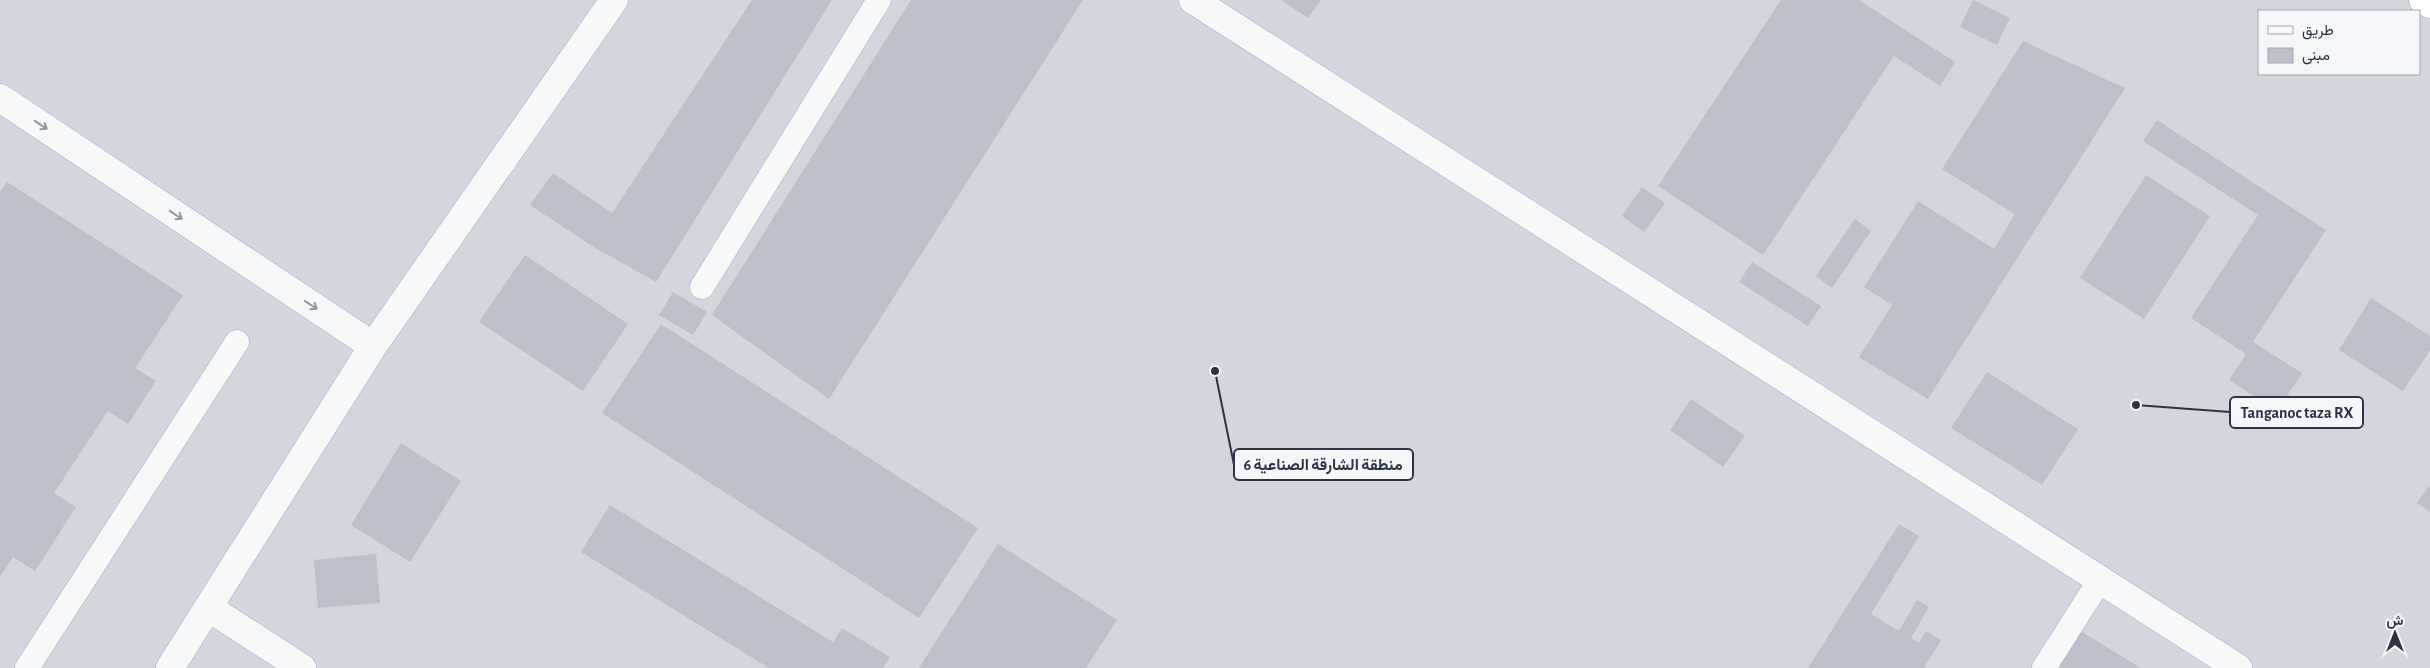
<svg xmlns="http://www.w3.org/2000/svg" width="2430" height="668" viewBox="0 0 2430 668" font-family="'Alegreya Sans',Vazirmatn,sans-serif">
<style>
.built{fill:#d2d6de;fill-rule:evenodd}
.building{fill:#bbc0ca}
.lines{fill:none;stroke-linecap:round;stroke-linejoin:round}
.lane-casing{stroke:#a9aeb7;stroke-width:25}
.street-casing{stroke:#a9aeb7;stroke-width:29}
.highway-casing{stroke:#8b94a3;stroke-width:29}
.lane{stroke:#f7f8fa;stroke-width:24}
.street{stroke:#f7f8fa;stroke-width:28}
.highway{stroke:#fff;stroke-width:28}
.oneway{stroke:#9196a0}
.leader{fill:none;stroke:#2b3445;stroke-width:2}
.callout-dot{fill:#2b3445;stroke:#f4f6f9;stroke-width:2}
.callout{fill:#f4f6f9;stroke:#2b3445;stroke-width:2}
.callout-label{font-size:16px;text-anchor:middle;font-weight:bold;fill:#2b3445}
</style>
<rect width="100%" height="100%" fill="#e4e7ec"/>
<path class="built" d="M0,0h2430v668h-2430zM2259,11h160v63h-160z"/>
<path class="building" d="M752,0h80l-176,282 -64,-36 -62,-41 23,-32 59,40z
M911,0h172l-254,399 -117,-84z
M1281,0h40l-13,18z
M1781,0h78l96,62 -15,24 -46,-30 -131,199 -105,-69z
M1973,0l37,18 -13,27 -37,-18z
M2023,41l102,47 -197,311 -69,-42 33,-52 -28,-18 54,-86 76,48 21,-35 -73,-45z
M2157,120l169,110 -73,112 49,31 -25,38 -48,-31 17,-26 -55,-36 67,-103 -115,-74z
M2146,175l64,41 -66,103 -64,-41z
M7,182l176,113 -48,73 21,13 -28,43 -20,-13 -54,82 22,14 -41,64 -22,-14 -13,20v-385z
M1642,187l23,16 -21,29 -22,-16z
M1855,219l16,12 -39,57 -16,-12z
M525,255l103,69 -45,67 -104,-69z
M1752,262l69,44 -13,20 -69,-44z
M673,292l34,20 -14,23 -34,-20z
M2371,298l59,38v14l-27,41 -64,-41z
M661,324l317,204 -59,90 -317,-205z
M1987,372l91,57 -36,56 -91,-57z
M1691,399l54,37 -22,31 -53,-37z
M401,443l60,38 -51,81 -59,-37z
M2429,486l1,1v25l-13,-9z
M610,505l223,137 9,-14 48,29 -7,11h-114l-188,-116z
M1899,524l20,12 -48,78 28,17 18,-31 12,7 -18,31 8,5 7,-12 15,9 -17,28h-116z
M998,544l119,76 -31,48h-167z
M376,554l4,49 -62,5 -4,-48z
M2077,629l64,39h-88z"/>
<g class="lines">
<g class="lane-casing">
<path id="lane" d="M702,287l177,-287
M27,668l210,-326
M2044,668l56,-88"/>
</g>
<g class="street-casing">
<path id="street" d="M1193,0l1045,668
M0,98l373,248
M209,608l93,60
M170,668l203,-322 241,-346"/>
</g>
<g class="highway-casing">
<path id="highway" d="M2423,0l7,4"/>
</g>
<use href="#lane" class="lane"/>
<use href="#street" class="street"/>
<use href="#highway" class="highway"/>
</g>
<defs><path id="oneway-shaft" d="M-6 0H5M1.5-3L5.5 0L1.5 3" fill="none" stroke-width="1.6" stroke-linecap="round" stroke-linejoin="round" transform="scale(1.25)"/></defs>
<g class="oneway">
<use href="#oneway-shaft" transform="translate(41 125) rotate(34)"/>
<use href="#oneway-shaft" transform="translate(176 215) rotate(34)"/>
<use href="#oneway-shaft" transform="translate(311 305) rotate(34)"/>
</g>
<path class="leader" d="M2136 405L2230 412M1215 371L1234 465"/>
<g class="callout-dot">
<circle cx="2136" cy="405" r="5"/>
<circle cx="1215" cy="371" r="5"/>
</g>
<g class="callout">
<rect x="2230" y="397" width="133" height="31" rx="5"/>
<rect x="1234" y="449" width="179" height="31" rx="5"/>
</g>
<g class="callout-label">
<text x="2297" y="418">Tanganoc taza RX</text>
<text x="1323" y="470">منطقة الشارقة الصناعية 6</text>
</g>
<rect x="2258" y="10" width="162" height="65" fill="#f4f6f9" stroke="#a4a8b1"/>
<rect x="2268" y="26" width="25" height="8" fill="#f7f8fa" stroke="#a4a8b1"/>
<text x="2302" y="35" font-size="15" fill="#2b3445">طريق</text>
<rect x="2268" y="48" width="25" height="15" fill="#bbc0ca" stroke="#a4a8b1"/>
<text x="2302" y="60" font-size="15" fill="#2b3445">مبنى</text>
<g transform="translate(2395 633)" stroke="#f4f6f9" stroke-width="4" paint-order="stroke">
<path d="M0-4L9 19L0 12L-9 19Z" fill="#2b3445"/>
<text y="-8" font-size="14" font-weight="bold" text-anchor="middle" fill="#2b3445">ش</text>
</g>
</svg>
